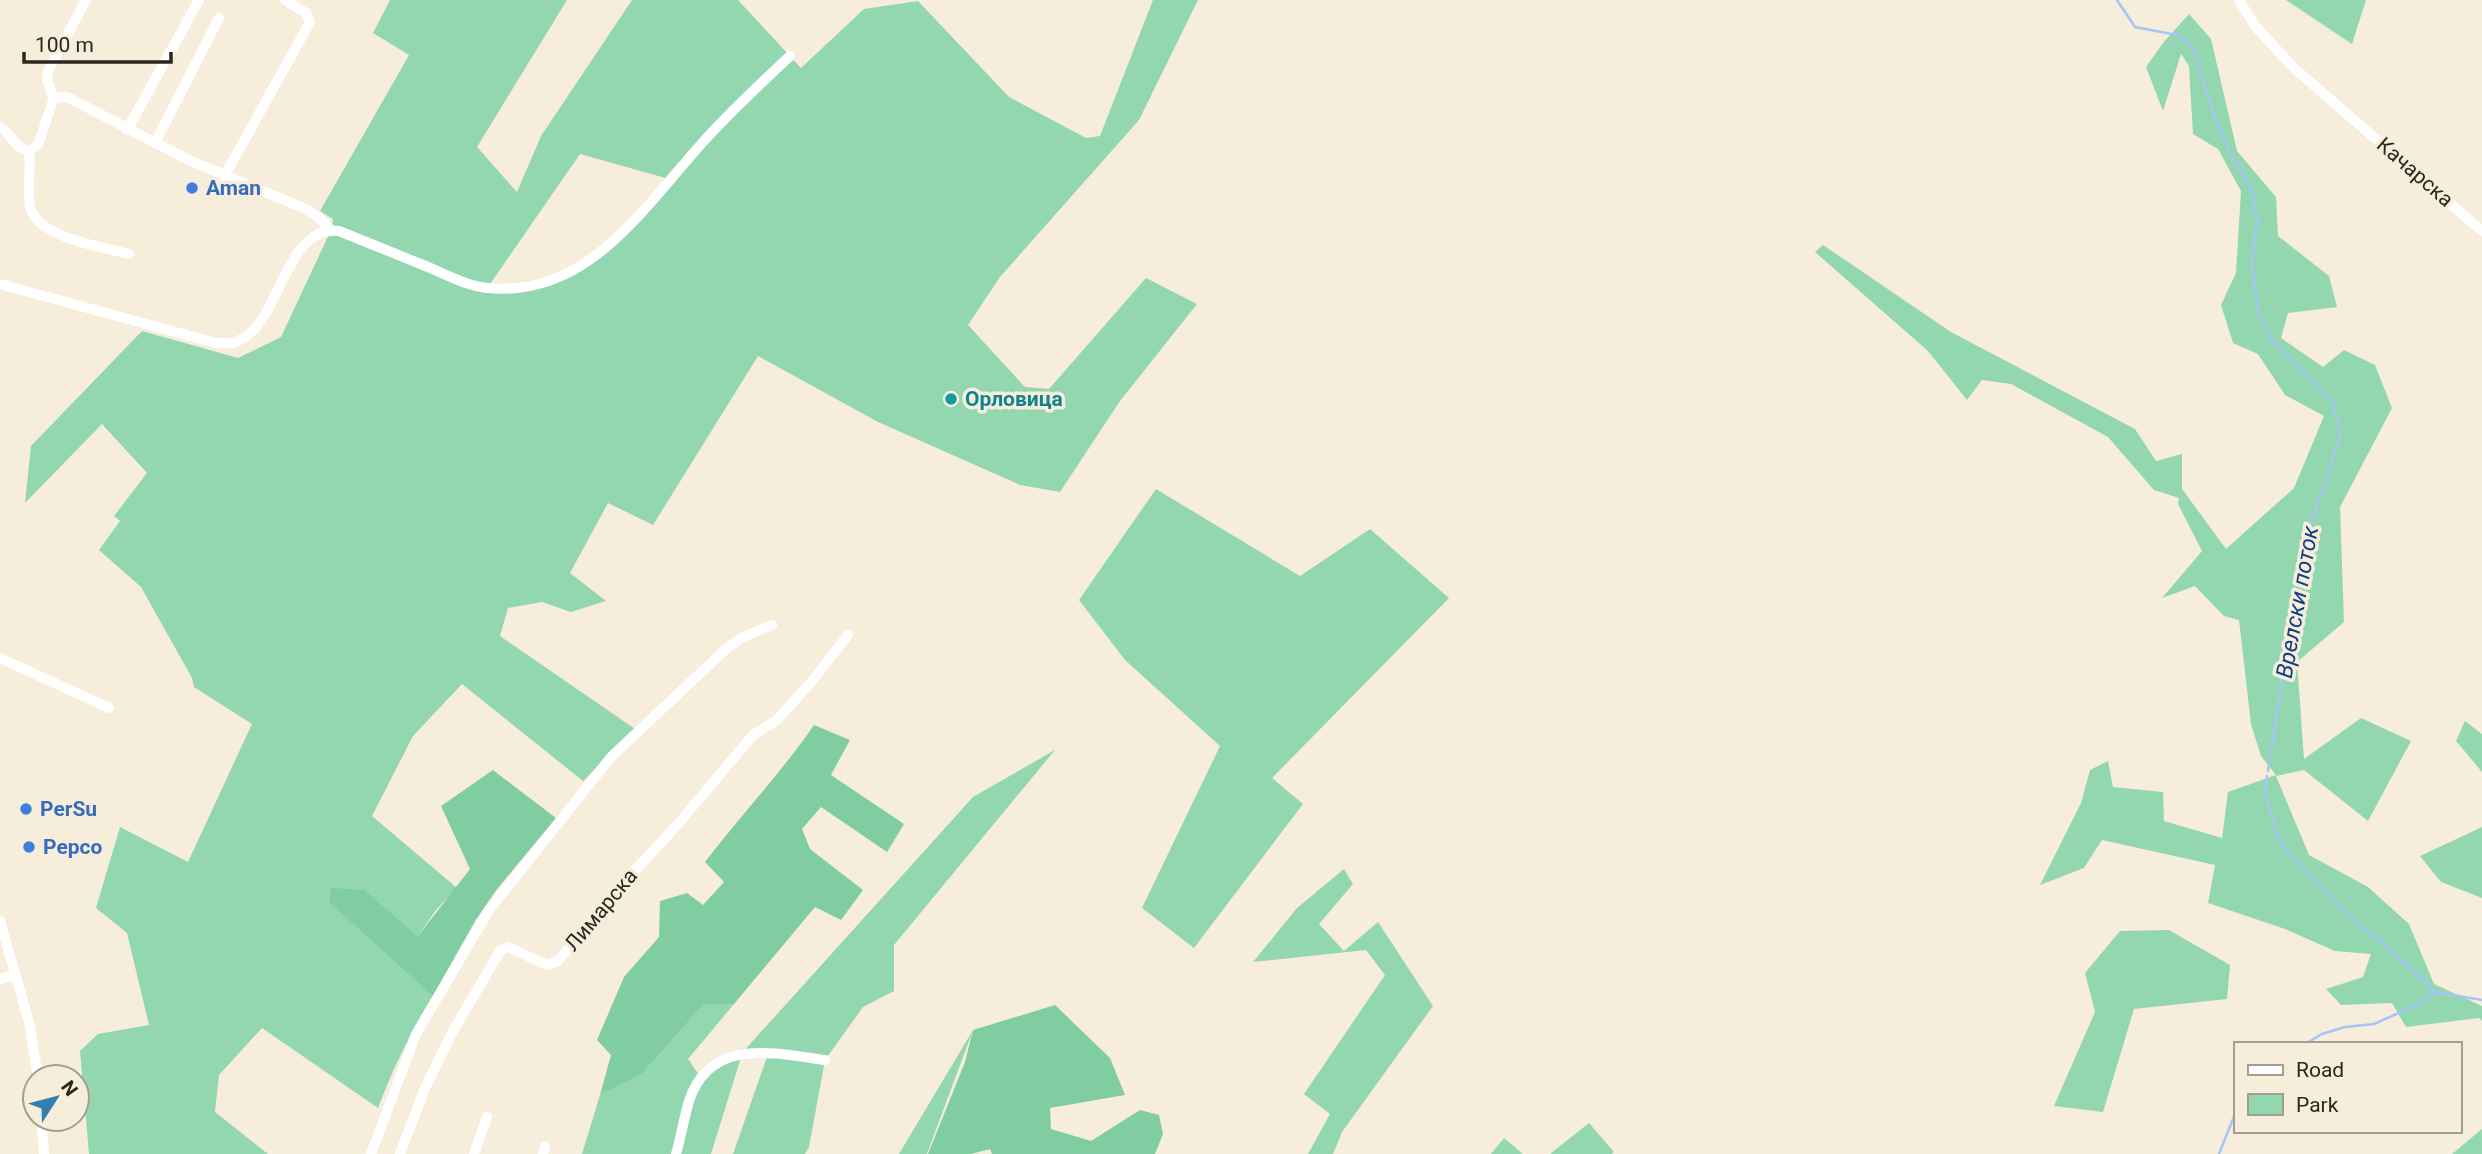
<svg xmlns="http://www.w3.org/2000/svg" width="2482" height="1154" viewBox="0 0 2482 1154" font-family="Roboto,sans-serif">
<style>
.green{fill:#93d7b0;fill-rule:evenodd}
.forest{fill:#80cda1}
.lines{fill:none;stroke-linecap:round;stroke-linejoin:round}
.stream{stroke:#a5c5f7;stroke-width:2.5}
.minor{stroke:#fff;stroke-width:10}
.shop-dot{fill:#3f7fe0;stroke:#f7eddb;stroke-width:2.5}
.culture-dot{fill:#0f9aa8;stroke:#f7eddb;stroke-width:2.5}
.labels{text-anchor:middle;stroke-width:7;stroke-linejoin:round;paint-order:stroke}
.street-label{font-size:21px;fill:#2a2720;stroke:#f7eddb}
.shop-label{font-size:21px;font-weight:bold;fill:#366cbe;stroke:#f7eddb;text-anchor:start}
.culture-label{font-size:21px;font-weight:bold;fill:#0d838f;stroke:#f7eddb;text-anchor:start}
.water-label{font-size:23px;font-style:italic;fill:#0f3e85;stroke:#f7eddb}
</style>
<rect width="100%" height="100%" fill="#f7eddb"/>
<path class="green" d="M390,0h177l-90,147 40,45 24,-56 91,-136h106l63,68 63,-59 54,-8 91,96 77,41 14,-2 53,-136h45l-59,120 -139,157 -32,48 57,62 24,2 97,-111 51,26 -77,97 -60,91 -40,-7 -142,-63 -120,-66 -105,169 -45,-22 -38,70 36,28 -35,11 -29,-10 -34,6 -8,28 135,93 -52,52 -121,-97 -49,52 -41,80 85,72 -21,22 -18,26 -53,-46 68,106c-22,36 -40,72 -55,112l-116,-80 -43,47 -4,37 53,42h-179l-9,-103 18,-17 51,-9 -22,-92 -31,-25 24,-81 68,35 64,-138 -58,-37 -2,-9 -51,-91 -42,-37 21,-29 -6,-5 33,-43 -45,-49 -77,79 6,-57 111,-115 96,27 43,-21 50,-107 2,-11 -13,-8 89,-156 -36,-22zM580,154l89,25 -77,80 -58,28h-46z
M2286,0h80l-14,44z
M2189,14l22,25 26,112 39,46 2,39 51,40 8,31 -49,6 -7,25 42,29 21,-17 31,15 17,43 -52,99 4,115 -47,40 7,97 57,-41 50,23 -43,80 -64,-51 -28,6 33,79 59,32 41,37 25,60 48,22v15l-3,-3 -73,9 -14,-24 -51,2 -15,-16 37,-12 8,-23 -36,-3 -50,-22 -77,-26 7,-38 -113,-25 -18,28 -44,17 41,-82 9,-33 18,-9 5,26 50,5 1,29 58,17 6,-46 48,-17 -15,-19 -10,-32 -12,-104 -15,-4 -29,-30 -33,12 40,-47 -24,-47 1,-6 -25,-8 -46,-53 -97,-53 -29,-4 -15,20 -39,-49 -113,-99 8,-7 128,87 184,97 21,32 26,-7v35l44,60 68,-61 30,-72 -39,-21 -27,-41 -25,-11 -12,-38 15,-32 5,-82 -23,-42 -25,-15 -4,-68 -8,-12 -18,57 -17,-44 17,-24z
M1156,489l144,87 70,-47 79,69 -177,180 31,26 -109,144 -52,-40 78,-162 -95,-86 -46,-60z
M2465,721l17,13v38l-26,-31z
M1055,750l-161,195v46l-31,16 -38,53 -16,87 -4,7h-72l35,-100h-26l-31,100h-129l18,-59 42,-21 62,-70h30l-46,55 14,20 40,-26 231,-256z
M2482,827v71l-41,-16 -21,-26z
M1344,869l9,15 -34,40 25,27 34,-29 55,84 -91,126 -9,22h-25l22,-40 -26,-20 81,-119 -19,-25 -113,12 44,-54z
M2169,930l61,35 -3,34 -93,10 -31,103 -49,-6 41,-94 -10,-39 35,-42z
M973,1030l-46,124h-28z
M1589,1123l25,29 -3,2h-61z
M2482,1129v25h-30z
M1504,1138l19,16h-32z"/>
<path class="forest" d="M814,725l36,15 -19,35 73,49 -17,28 -66,-45 -19,22 8,20 53,41 -22,30 -26,-13 -81,97h-30l-62,70 -42,21 11,-40 -14,-15 27,-63 35,-40 1,-36 27,-8 16,12 21,-23 -19,-20c36,-47 76,-89 109,-137z
M493,770l63,48 -59,71 -22,32 -42,75 -104,-94 2,-14 34,2 53,46 52,-67 -29,-63z
M1055,1005l55,53 15,37 -75,13 1,21 40,12 49,-31 19,5 4,19 -8,20h-163l-2,-5 -19,5h-43l37,-92 8,-32z"/>
<g class="lines">
<path class="stream" d="M2117,0l18,27 42,8 9,5 9,12 18,61 17,40 22,36 5,33 -5,41 6,48 14,29 61,62 7,32 -12,42 -24,66 -33,209
M2268,771l2,-15
M2267,776l-2,16 14,50 58,63 58,49 40,38 47,8
M2305,1044l17,-10 23,-7 29,-3 38,-17 22,-14
M2219,1154l16,-40"/>
<path class="minor" d="M2239,0l16,26 39,42 188,163
M54,98l13,-1 124,64 115,48 12,8 13,13
M54,98l-7,-17 1,-10 38,-71
M0,127c12,7 14,21 29,24
M127,130l72,-130
M155,143l64,-125
M29,151c2,18 -2,36 1,55 5,31 72,41 99,48
M29,151l9,-6 16,-47
M224,177l86,-155 -4,-9 -21,-13
M0,284l216,59c9,1 18,1 26,-4 39,-20 43,-114 97,-108 30,12 59,24 89,36 19,8 39,19 60,21 100,10 156,-81 215,-146 27,-30 57,-58 87,-86
M0,658l109,50
M0,921l29,101 9,55
M0,979l16,-4
M41,1119l3,35
M371,1154l45,-120 73,-124 122,-153 116,-109 16,-11 29,-12
M400,1154l25,-66 27,-55 48,-82 8,-4 39,18 11,-4 70,-83 50,-54 75,-89 24,-15 35,-39 36,-46
M474,1154l13,-37
M543,1154l2,-8
M676,1154c5,-17 8,-36 13,-53 21,-64 85,-48 136,-41"/>
</g>
<g class="shop-dot">
<circle cx="192" cy="188" r="7"/>
<circle cx="26" cy="809" r="7"/>
<circle cx="29" cy="847" r="7"/>
</g>
<circle class="culture-dot" cx="951" cy="399" r="7"/>
<g class="labels">
<g class="street-label">
<text transform="translate(2415 172) rotate(41)" y="7">Качарска</text>
<text transform="translate(601 910) rotate(-50)" y="7">Лимарска</text>
</g>
<g class="shop-label">
<text x="206" y="195">Aman</text>
<text x="40" y="816">PerSu</text>
<text x="43" y="854">Pepco</text>
</g>
<g class="culture-label">
<text x="965" y="406">Орловица</text>
</g>
<g class="water-label">
<text transform="translate(2297 602) rotate(-80)" y="8">Врелски поток</text>
</g>
</g>
<rect x="2234" y="1042" width="228" height="91" fill="#f7eddb" stroke="#a59e90" stroke-width="2"/>
<rect x="2248" y="1065" width="35" height="10" fill="#ffffff" stroke="#a59e90" stroke-width="2"/>
<text x="2296" y="1077" font-size="21" fill="#2a2720">Road</text>
<rect x="2248" y="1094" width="35" height="21" fill="#93d7b0" stroke="#a59e90" stroke-width="2"/>
<text x="2296" y="1112" font-size="21" fill="#2a2720">Park</text>
<g transform="translate(56 1098) rotate(54)"><circle r="33" fill="#f7eddb" stroke="#a59e90" stroke-width="2"/>
<path d="M0-5L12 26L0 18L-12 26Z" fill="#3280b2"/>
<text y="-10" font-size="19" font-weight="bold" text-anchor="middle" fill="#2a2720">N</text>
</g>
<path d="M24 52v10h147v-10" fill="none" stroke="#2a2720" stroke-width="3.5"/>
<text x="35" y="52" font-size="21" fill="#2a2720" stroke="#f7eddb" stroke-width="5" paint-order="stroke">100 m</text>
</svg>
